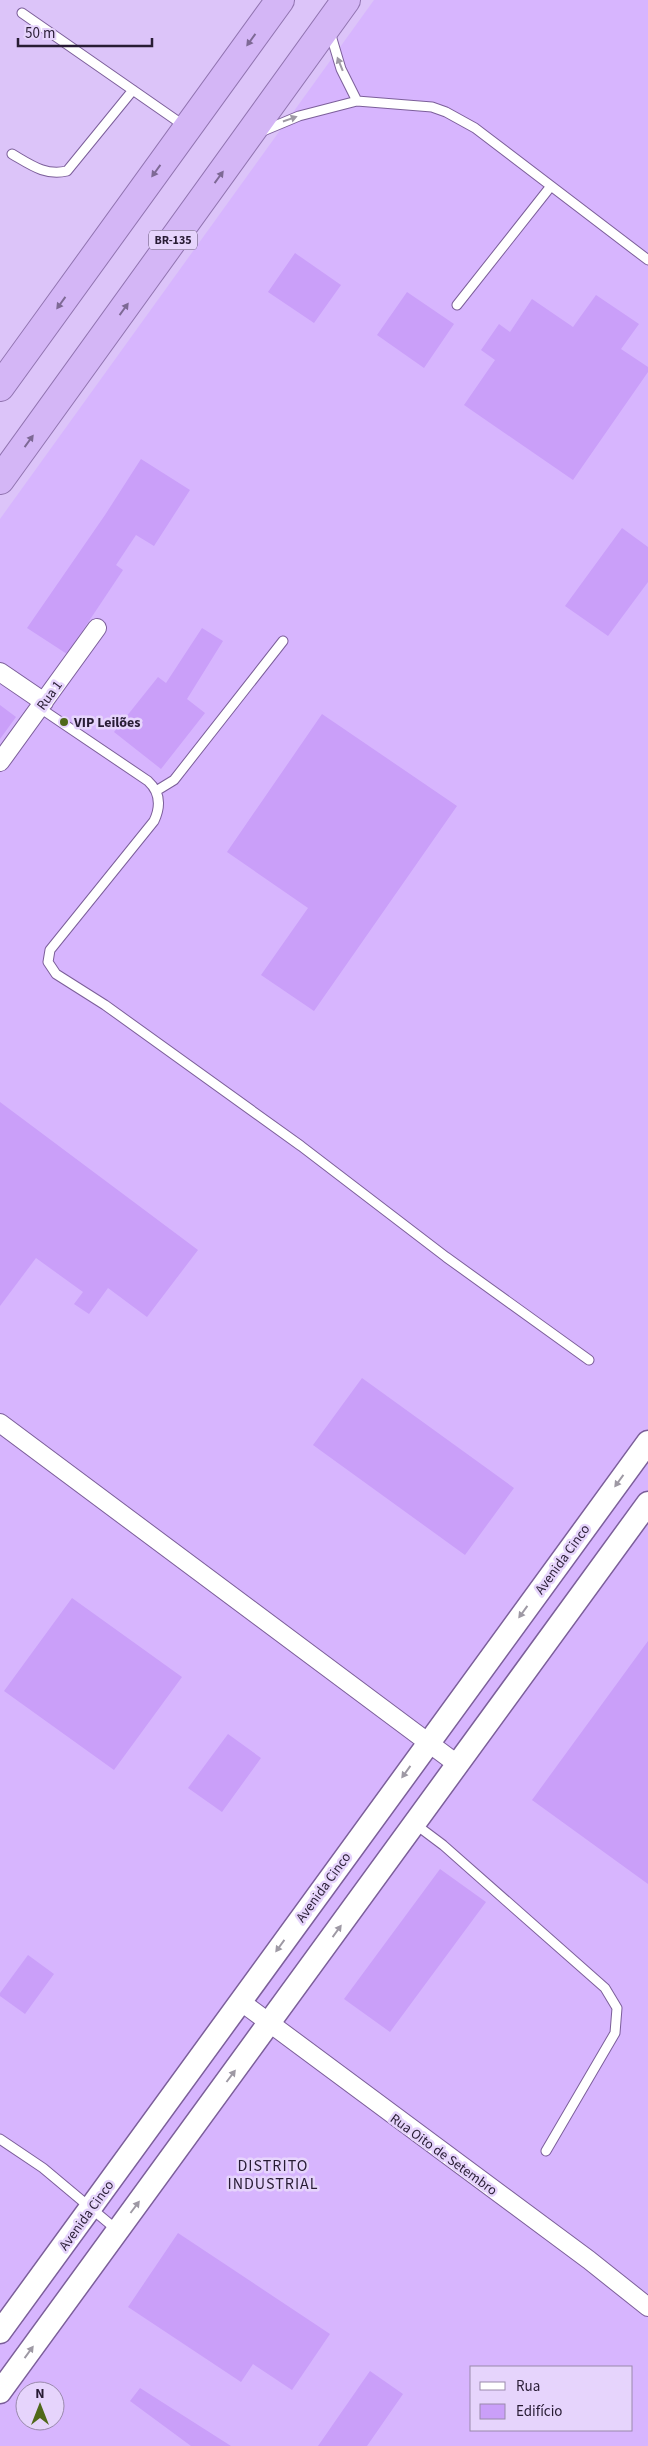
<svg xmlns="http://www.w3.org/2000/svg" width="648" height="2446" viewBox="0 0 648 2446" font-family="'Source Sans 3',sans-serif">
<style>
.built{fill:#d7b5fe;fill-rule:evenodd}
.building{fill:#ca9ff9}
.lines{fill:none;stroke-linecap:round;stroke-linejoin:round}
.service-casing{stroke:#7c5f9a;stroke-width:11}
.minor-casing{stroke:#7c5f9a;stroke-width:20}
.tertiary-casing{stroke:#7c5f9a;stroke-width:25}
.trunk-casing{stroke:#9174b0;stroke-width:30}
.service{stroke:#fff;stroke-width:9}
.minor{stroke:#fff;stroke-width:18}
.tertiary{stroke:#fff;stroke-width:22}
.trunk{stroke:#d4b6f6;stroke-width:28}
.oneway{fill:#7e6995}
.oneway2{fill:#9e99a4}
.poi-dot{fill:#4f6819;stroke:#e6d4fc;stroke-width:2}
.labels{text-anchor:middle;stroke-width:5;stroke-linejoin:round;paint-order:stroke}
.shield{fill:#e6d4fc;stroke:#615370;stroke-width:1}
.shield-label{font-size:12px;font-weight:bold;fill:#281c34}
.street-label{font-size:14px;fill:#281c34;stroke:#e6d4fc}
.poi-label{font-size:14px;font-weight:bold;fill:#281c34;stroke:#e6d4fc;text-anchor:start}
.quarter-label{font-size:16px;letter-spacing:1px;fill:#281c34;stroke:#e6d4fc}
</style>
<rect width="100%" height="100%" fill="#dcc4f9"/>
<path class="built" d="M374,0h274v2446h-648v-1927zM472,2367h160v63h-160zM25,2391h30v30h-30z"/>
<path class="building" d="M295,253l46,32 -27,38 -46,-31z
M407,292l47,32 -30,44 -47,-33z
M596,295l43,29 -18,25 27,18v5l-75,108 -109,-75 31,-45 -14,-10 18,-26 11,8 22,-33 41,28z
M141,459l49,31 -36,56 -18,-11 -20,30 7,5 -56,84 -40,-26 78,-113z
M622,528l26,19v35l-40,54 -43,-30z
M202,628l21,13 -36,58 18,14 -44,56 -47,-37 44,-55 8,6z
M0,705l16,12 -16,22z
M322,714l135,92 -143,205 -53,-36 47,-67 -81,-56z
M0,1102l198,148 -51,67 -39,-29 -19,26 -15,-10 9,-12 -47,-34 -36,48z
M362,1378l152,110 -49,67 -152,-110z
M72,1598l110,79 -68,93 -110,-79z
M648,1641v243l-116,-84z
M228,1734l33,24 -39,54 -34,-24z
M440,1869l46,33 -96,130 -46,-33z
M28,1955l26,19 -29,40 -25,-18v-3z
M178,2233l152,101 -38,56 -39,-26 -12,18 -113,-75z
M370,2371l33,23 -36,52h-49z
M140,2388l91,58h-40l-61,-45z"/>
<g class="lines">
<g class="service-casing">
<path id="service" d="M22,13l164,114
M330,32l11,37 16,32
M263,131l36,-15 58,-15 75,6 14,5 29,16 173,132
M12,154c19,11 33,22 55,17l66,-81
M457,305l94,-119
M40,708l108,73c12,11 13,25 6,40l-104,129 -2,12 8,12 49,31 196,141 145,111 143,103
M156,791l18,-11 109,-139
M415,1824l28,21 162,143 12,20 -2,25 -69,118
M0,2139l43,29 74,62"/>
</g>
<g class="minor-casing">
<path id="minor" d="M0,672l44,30
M0,762l97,-134
M0,1423l457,341
M240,2001l349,259 59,47"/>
</g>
<g class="tertiary-casing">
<path id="tertiary" d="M0,2332l648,-890
M0,2392l648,-889"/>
</g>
<g class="trunk-casing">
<path id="trunk" d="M0,387l280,-387
M0,480l346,-480"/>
</g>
<use href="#service" class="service"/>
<use href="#minor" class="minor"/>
<use href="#tertiary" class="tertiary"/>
<use href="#trunk" class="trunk"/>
</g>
<defs><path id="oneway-solid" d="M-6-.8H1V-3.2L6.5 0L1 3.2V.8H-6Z" transform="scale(1.25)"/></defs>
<g class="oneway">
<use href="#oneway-solid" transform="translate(251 40) rotate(126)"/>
<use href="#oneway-solid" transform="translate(156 171) rotate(126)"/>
<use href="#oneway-solid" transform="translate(219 177) rotate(-54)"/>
<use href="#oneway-solid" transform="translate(61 303) rotate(126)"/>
<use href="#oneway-solid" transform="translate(124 309) rotate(-54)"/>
<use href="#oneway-solid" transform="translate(29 441) rotate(-54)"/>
</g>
<g class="oneway2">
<use href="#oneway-solid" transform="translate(340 64) rotate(-112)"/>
<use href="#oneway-solid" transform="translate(290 119) rotate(-19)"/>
<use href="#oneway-solid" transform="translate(619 1481) rotate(126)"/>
<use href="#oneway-solid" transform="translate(523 1612) rotate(126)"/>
<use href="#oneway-solid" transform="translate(406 1772) rotate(126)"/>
<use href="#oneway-solid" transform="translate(337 1931) rotate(-54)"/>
<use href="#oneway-solid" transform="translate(280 1946) rotate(126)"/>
<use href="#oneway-solid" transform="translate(231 2076) rotate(-53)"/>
<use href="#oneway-solid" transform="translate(135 2207) rotate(-53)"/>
<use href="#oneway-solid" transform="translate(29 2352) rotate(-54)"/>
</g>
<circle class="poi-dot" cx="64" cy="722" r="5"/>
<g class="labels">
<rect class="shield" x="149" y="230.5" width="48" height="19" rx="4"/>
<g class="shield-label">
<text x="173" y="244">BR-135</text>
</g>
<g class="street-label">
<text transform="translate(49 695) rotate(-54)" y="5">Rua 1</text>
<text transform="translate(562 1559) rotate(-54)" y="5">Avenida Cinco</text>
<text transform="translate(323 1887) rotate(-54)" y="5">Avenida Cinco</text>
<text transform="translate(444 2154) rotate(36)" y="5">Rua Oito de Setembro</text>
<text transform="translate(86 2215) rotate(-54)" y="5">Avenida Cinco</text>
</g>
<g class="poi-label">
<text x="74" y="727">VIP Leilões</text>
</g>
<g class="quarter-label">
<text x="273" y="2171">DISTRITO<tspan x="273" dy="18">INDUSTRIAL</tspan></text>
</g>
</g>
<rect x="470" y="2366" width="162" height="65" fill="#e6d4fc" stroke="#9a8aac"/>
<rect x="480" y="2382" width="25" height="8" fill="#ffffff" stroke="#9a8aac"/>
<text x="516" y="2391" font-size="15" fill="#281c34">Rua</text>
<rect x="480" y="2404" width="25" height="15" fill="#ca9ff9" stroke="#9a8aac"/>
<text x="516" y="2416" font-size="15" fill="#281c34">Edifício</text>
<g transform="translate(40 2406)"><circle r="24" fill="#e6d4fc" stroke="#9a8aac"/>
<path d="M0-4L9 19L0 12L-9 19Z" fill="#4f6819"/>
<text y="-8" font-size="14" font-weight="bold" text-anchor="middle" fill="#281c34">N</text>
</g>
<path d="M18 38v8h134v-8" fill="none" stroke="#281c34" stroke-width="2.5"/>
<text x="25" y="38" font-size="15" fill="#281c34" stroke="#e6d4fc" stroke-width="4" paint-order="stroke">50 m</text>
</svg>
